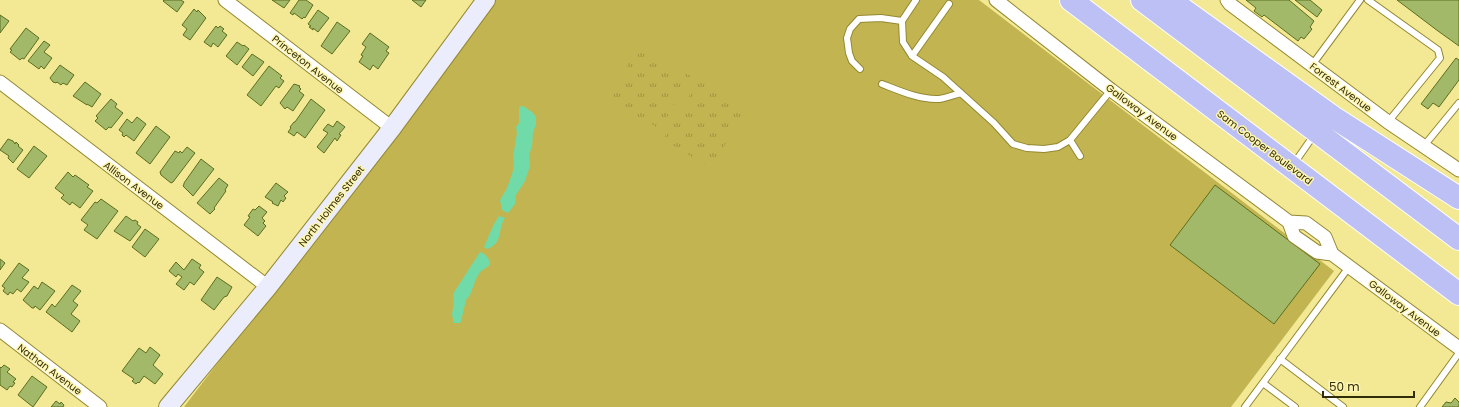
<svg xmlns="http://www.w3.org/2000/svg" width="1459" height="407" viewBox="0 0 1459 407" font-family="Poppins,sans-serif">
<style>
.grass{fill:#c2b551}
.park{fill:url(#park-tufts)}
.water{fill:#70daa9}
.building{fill:#a3b96a;stroke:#5c6e1e}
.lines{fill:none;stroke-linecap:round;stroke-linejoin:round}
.lane-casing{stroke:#948832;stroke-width:8}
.street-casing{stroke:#948832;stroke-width:15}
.secondary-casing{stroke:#948832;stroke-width:20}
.highway-casing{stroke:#fff;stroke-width:24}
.lane{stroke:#fff;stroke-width:6}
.street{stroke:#fff;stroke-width:13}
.secondary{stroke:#ebecfc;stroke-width:18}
.highway{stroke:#bcc0f5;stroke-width:22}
.labels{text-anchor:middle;stroke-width:3;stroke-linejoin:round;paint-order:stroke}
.street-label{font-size:10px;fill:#312c08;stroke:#fdf5b2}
</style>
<defs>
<pattern id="park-tufts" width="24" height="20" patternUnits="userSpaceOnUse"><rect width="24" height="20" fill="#c2b551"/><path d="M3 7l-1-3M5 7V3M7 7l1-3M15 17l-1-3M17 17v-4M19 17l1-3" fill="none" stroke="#9e9341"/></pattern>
</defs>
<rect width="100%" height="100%" fill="#f3e893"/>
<path class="grass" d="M495,0h484l355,271 -103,136h-1047z"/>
<path class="park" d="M639,46l52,30 -31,53 -53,-30z
M699,79l48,28 -36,62 -48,-30z"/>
<path class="water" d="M523,106l9,6 4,5v8l-3,7 -1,15 -3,7 1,12 -5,15 -9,14 -1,9 -7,9 -6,-3 -2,-10 7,-12 6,-17 1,-10 -1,-4 4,-24 -1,-6 3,-4v-16z
M499,216l6,2c-8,11 -1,25 -18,31l-3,-2 10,-23z
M480,252c6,2 10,7 10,13l-10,7 -4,7 -6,16 -4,5 -5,21 -1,2h-6l-2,-8 2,-14 -1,-7z"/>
<path class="building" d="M164,0h17l3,2 -7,10 -14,-11z
M272,0h18l-6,8z
M299,0h7l7,5 -8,13 -1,-1 -2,2 -8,-6 -1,2 -3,-2z
M412,0h14l-5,7z
M1246,0h43l25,21 -4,6 2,2 -8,10 -3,-2 -3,4 -34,-26 -2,2 -8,-6 2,-3z
M1295,0h15l12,10 -5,7z
M1397,0h62v46l-21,-15z
M194,9l3,3 1,-2 8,8 -16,22 -7,-5 4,-6 -5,-4z
M318,10l11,8 -11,14 -5,-4v2l-4,-3 2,-1 -3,-2z
M0,15l9,6 -9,12z
M337,22l13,9 -18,23 -11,-8z
M216,26l2,2 2,-2 4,3 -2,2 5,4 -9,12 -5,-4 -2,4 -7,-5z
M26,28l13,10 -15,21 -2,-1 -2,2 -10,-8 2,-2 -2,-1z
M370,33l19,14 -3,4 3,2 -11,16 -5,-4 -3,5 -11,-8 4,-6 -2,-1 5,-8 -4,-3z
M44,41l6,4 -6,7 8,6 -8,11 -3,-3 -2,3 -11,-8z
M237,42l6,4 1,-1 5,4 -12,16 -11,-9z
M252,54l12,8 -11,14 -11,-9z
M1456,58l3,2v20l-20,27 -6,-4 -5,6 -7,-5z
M60,65l14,10 -7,10 -4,-2 -2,2 -4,-3 -1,1 -3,-1 -3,-4z
M269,66l13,10 -2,2 4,3 -5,7 -3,-2 -15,20 -14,-11z
M85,82l16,12 -9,13 -5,-3v1l-14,-9z
M294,84l6,2 -1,1 2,2 -2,2 5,4 -11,16 -6,-4 -2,2 -5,-6z
M111,99l6,5 -2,3 8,6 -12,15 -2,-1 -3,3 -11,-9 3,-3 -2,-2z
M311,99l14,11 -20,28 -8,-6 -3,4 -6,-4 3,-4 -1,-1 4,-5h1z
M137,117l9,7 -12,17 -8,-6 -2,2 -2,-2 1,-2 -4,-3 8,-11 5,4z
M337,121l8,6 -6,7 2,1 -4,6 -2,-3 -11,15 -7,-6 11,-14 -5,-3 5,-6 5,3z
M156,126l14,11 -20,27 -14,-11z
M8,139l5,2 2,3 1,-2 3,3 -1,1 5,4 -10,13 -5,-5 1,-2 -9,-6z
M34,146l13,10 -18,22 -12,-9z
M187,147l8,6 -22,29 -2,1 -10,-8 -1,-3 15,-21 4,2 1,-2 2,2z
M201,159l13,10 -21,27 -10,-10 1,-2v-1z
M68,172l5,5 2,-2 14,10 -2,2 6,4 -13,17 -8,-6 -2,3 -9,-7 3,-3 -9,-7z
M219,178l9,7 -3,5 1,1 -12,17 1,1 -5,5 -13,-11z
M276,183l12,9 -4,4 2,2 -3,4 -2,-2 -3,6 -6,-3 1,-1 -8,-5z
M1215,185l105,79 -46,60 -104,-79z
M101,199l17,12 -21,28 -13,-9 4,-5 -7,-5 14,-18 2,1z
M259,206l8,6 -5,6 3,3 -2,2 3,3 -8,10 -14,-11 6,-8 -2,-1 5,-7 2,1z
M126,216l7,5 2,-1 3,2 -1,2 4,3 -11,14 -16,-10z
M145,229l14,10 -14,18 -13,-10z
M0,259l5,4 -5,7z
M192,259l9,6 -2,3 5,4 -10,13 -4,-3 -6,8 -8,-6 6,-7 -4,-3 -2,3 -7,-6 7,-9 8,8z
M19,263l10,7 -7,8 7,4 -8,10 -4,-3 -4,5 -3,-2 -2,3 -5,-4 2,-3 -3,-2z
M217,277l15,10 -5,9 -3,1 -10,13 -13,-10z
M42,282l13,9 -15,19 -5,-4 -1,2h-2l-9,-8 11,-14 4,3z
M72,285l9,6 -8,10 5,4 -7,9 9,7 -8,11 -26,-20 6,-8 3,3z
M150,347l10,8 -7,10 10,9 -8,10 -11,-8 -5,7 -1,-1 -2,2 -4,-3 2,-2 -12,-8 17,-23 7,5z
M4,365l6,4 -3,3 9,7 -3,3 2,1 -3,4 -2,-1 -3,4 -7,-5v-18l1,1z
M32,376l15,11 -14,20 -15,-12z
M1455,398l4,4v5h-17l4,-5 5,1z
M56,401l4,3 1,-2 3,3 -1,2h-12z"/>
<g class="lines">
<g class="lane-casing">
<path id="lane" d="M916,0l-14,21 1,21 9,14 31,21 51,46 19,21 14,4 17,1 14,-2 12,-7 41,-50
M1368,0l70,50 2,8 -52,64
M912,56l37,-52
M1312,65l48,-65
M860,69l-8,-8 -3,-8 -2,-15 3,-9 9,-10 22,-1 21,3
M882,84c18,7 38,16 57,15 7,-1 15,-4 22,-6
M1070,140l10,16
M1423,147l36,-44
M1293,165l21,-30
M1280,359l63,48
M1263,383l32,24
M1245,407l104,-140
M1420,407l39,-54"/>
</g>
<g class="street-casing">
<path id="street" d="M225,0l167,128
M996,0l115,90 178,132 5,14 23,16 15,2 127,94
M1227,0l3,4 158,118 71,48
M0,82l268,205
M1289,222l17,1 19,14 7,17
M0,330l100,77"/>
</g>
<g class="secondary-casing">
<path id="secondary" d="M168,407l100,-120 124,-159 94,-128"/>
</g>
<g class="highway-casing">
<path id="highway" d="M1071,0l388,294
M1142,0l317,239
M1170,0l163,117 126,81"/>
</g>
<use href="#lane" class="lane"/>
<use href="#street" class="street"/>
<use href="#secondary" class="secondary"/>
<use href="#highway" class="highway"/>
</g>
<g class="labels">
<g class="street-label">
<text transform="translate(308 64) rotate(38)" y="4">Princeton Avenue</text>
<text transform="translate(1341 87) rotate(37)" y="4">Forrest Avenue</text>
<text transform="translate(1142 112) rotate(37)" y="4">Galloway Avenue</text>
<text transform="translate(1265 147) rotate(37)" y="4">Sam Cooper Boulevard</text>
<text transform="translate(134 185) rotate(37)" y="4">Allison Avenue</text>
<text transform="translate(331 206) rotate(-52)" y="4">North Holmes Street</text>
<text transform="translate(1405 308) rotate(37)" y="4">Galloway Avenue</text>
<text transform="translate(50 369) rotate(37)" y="4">Nathan Avenue</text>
</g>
</g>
<path d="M1323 391v6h91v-6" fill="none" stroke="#312c08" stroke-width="2"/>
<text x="1329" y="391" font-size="12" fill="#312c08" stroke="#fdf5b2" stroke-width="3" paint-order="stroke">50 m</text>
</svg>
